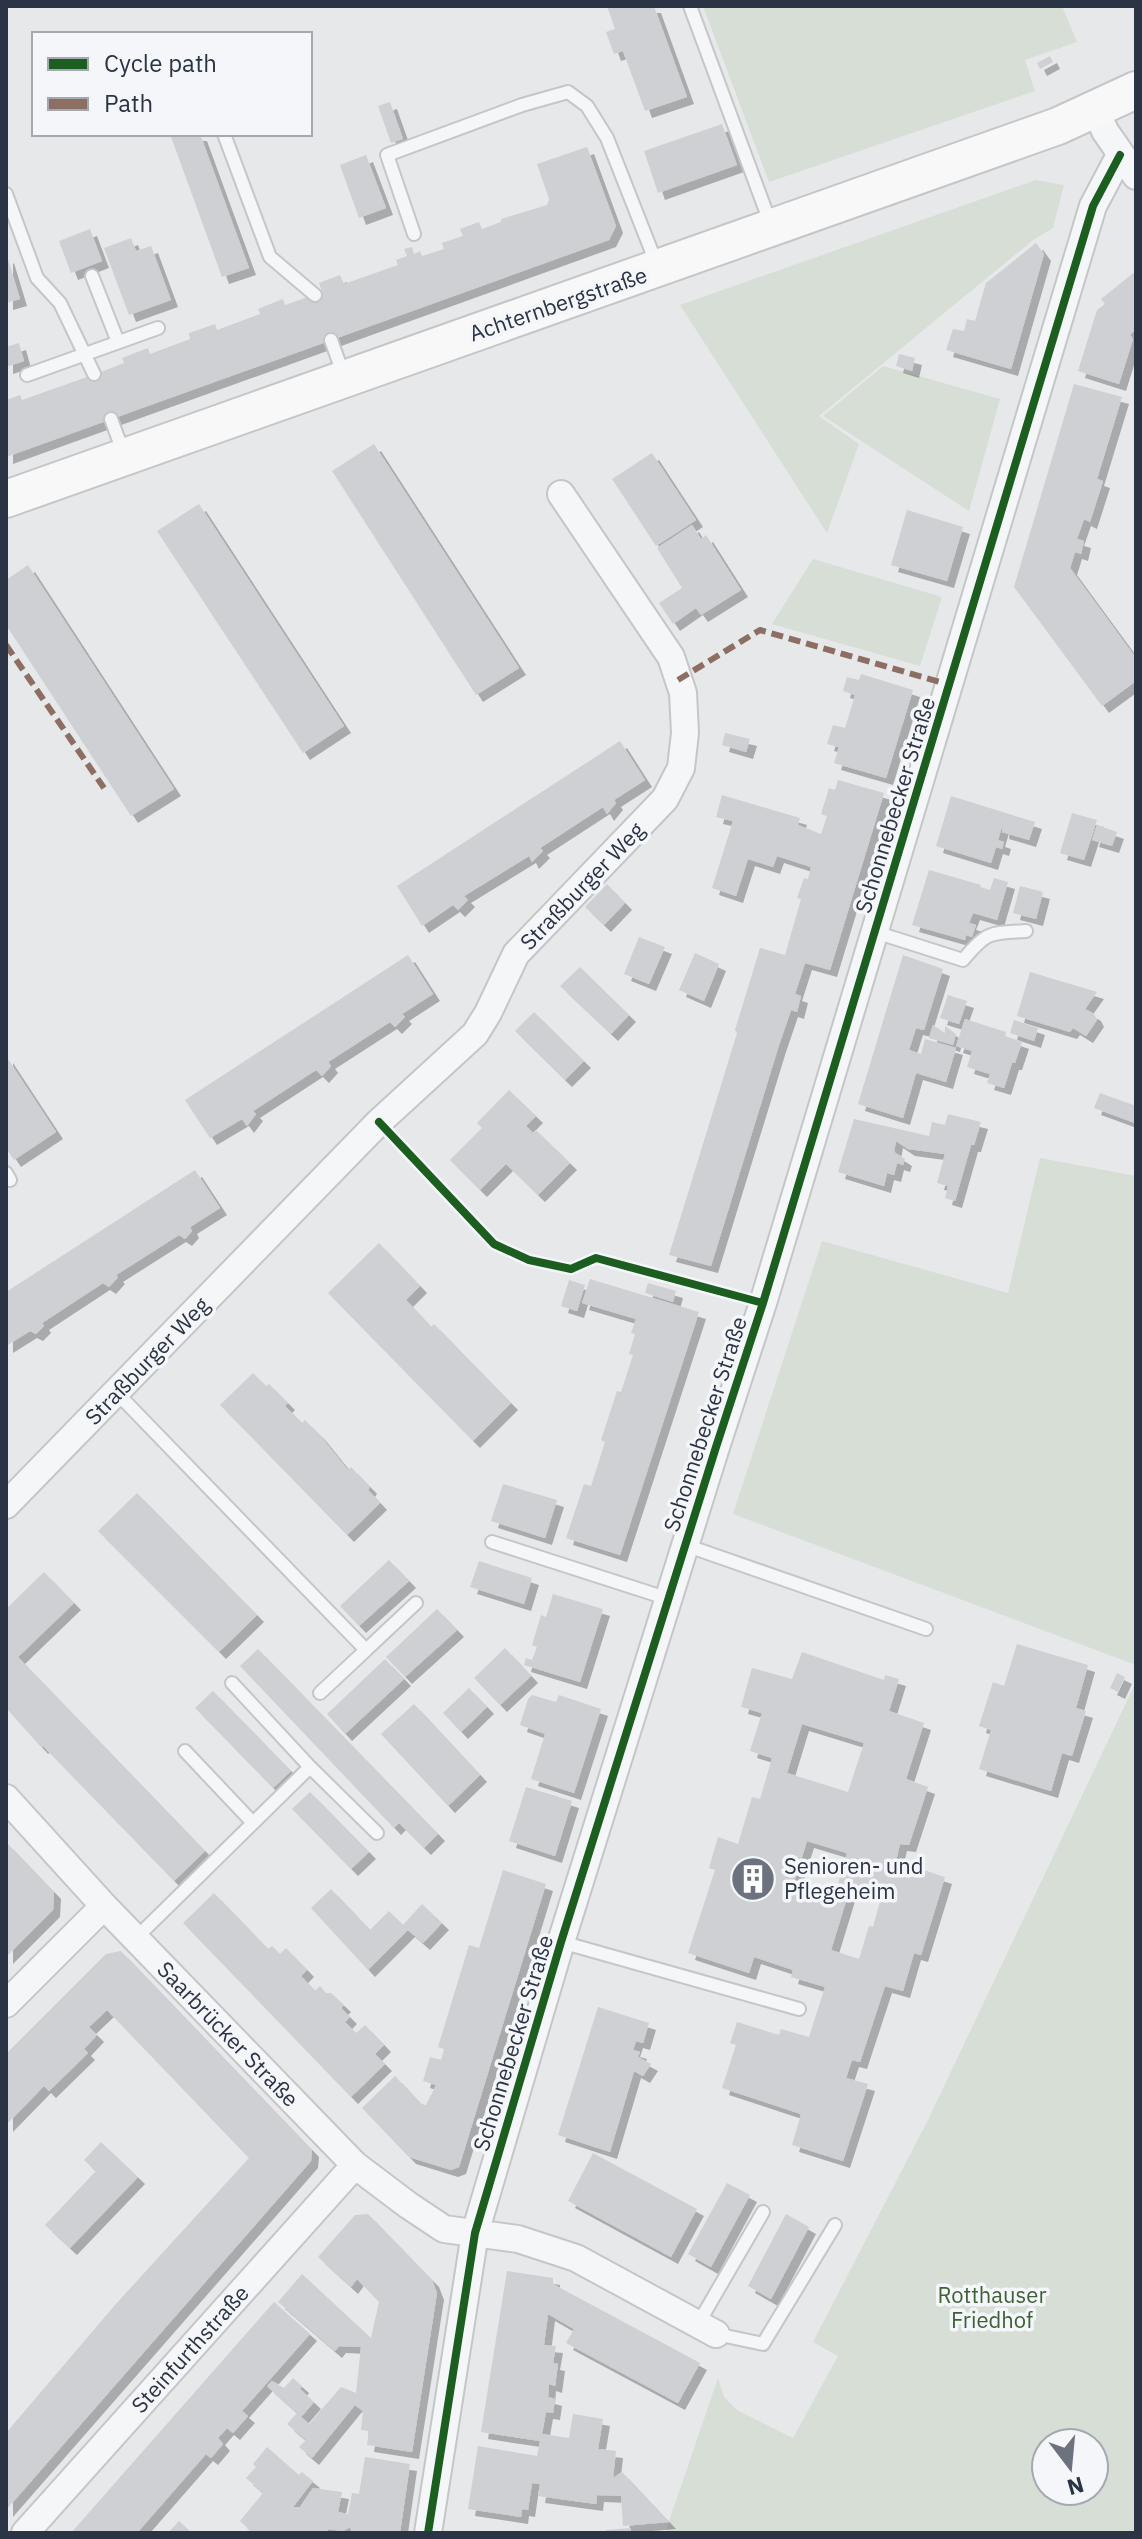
<svg xmlns="http://www.w3.org/2000/svg" width="1142" height="2539" viewBox="0 0 1142 2539" font-family="'IBM Plex Sans',sans-serif">
<style>
.green{fill:#d6ded6;fill-rule:evenodd}
.building{fill:#ced0d3;fill-rule:evenodd;filter:url(#shadow)}
.lines{fill:none;stroke-linecap:round;stroke-linejoin:round}
.lane-casing{stroke:#c4c6c8;stroke-width:16}
.street-casing{stroke:#c4c6c8;stroke-width:30}
.secondary-casing{stroke:#c4c6c8;stroke-width:40}
.lane{stroke:#f5f6f7;stroke-width:12}
.street{stroke:#f5f6f7;stroke-width:26}
.secondary{stroke:#f8f8f8;stroke-width:36}
.quiet{stroke:#8d6e63;stroke-width:6;stroke-dasharray:12 6;stroke-linecap:butt}
.cycleway-casing{stroke:#f4f6f9;stroke-width:13}
.cycleway{stroke:#1b5e20;stroke-width:8}
.labels{text-anchor:middle;stroke-width:7;stroke-linejoin:round;paint-order:stroke}
.street-label{font-size:22px;fill:#2b3445;stroke:#f4f6f9}
.poi-label{font-size:22px;fill:#2b3445;stroke:#f4f6f9;text-anchor:start}
.park-label{font-size:22px;fill:#3f6138;stroke:#f4f6f9}
</style>
<defs>
<filter id="shadow"><feDropShadow dx="7" dy="7" stdDeviation="0" flood-color="#0004"/></filter>
</defs>
<rect width="100%" height="100%" fill="#e6e8ea"/>
<path class="green" d="M703,6h359l15,36 -52,18 10,31 -266,91z
M1036,180l28,5 -11,43 -20,12 -214,176 40,28 -32,89 -147,-228z
M883,366l117,33 -31,112 -146,-95z
M813,559l129,38 -22,69 -148,-42z
M1040,1158l96,18v489l-403,-151 89,-273 186,52z
M1136,1682v851h-471l53,-155 6,19 13,13 56,28 45,-82 -25,-14 115,-222zM1094,2443v48h-48v-48z"/>
<path class="building" d="M607,6h47l33,91 -42,14 -22,-60 -9,3 -8,-22 9,-3z
M1050,56l3,6 -13,7 -3,-6z
M390,102l13,37 -12,4 -13,-37z
M722,124l15,41 -79,28 -14,-42z
M170,134h30l49,134 -27,9z
M587,147l29,79 -7,14 -603,217v-57l14,-5 2,5 79,-28 23,-9 -2,-5 26,-10 2,6 40,-15 -1,-6 26,-9 2,6 43,-16 -2,-5 25,-10 2,6 37,-13 -3,-9 21,-8 4,9 54,-19 -2,-5 11,-4 -3,-7 8,-2 2,7 6,-3 2,5 22,-7 -2,-6 21,-7 -3,-7 19,-7 3,7 19,-7v-3l46,-14 2,-6 -12,-35z
M366,155l20,53 -27,10 -19,-53z
M90,229l12,32 -31,12 -12,-32z
M131,238l5,13 15,-5 20,54 -42,15 -25,-67z
M1036,243l8,11 -33,115 -65,-19 7,-21 11,2 3,-12 8,2 11,-38z
M7,256l13,43 -14,4v-46z
M1136,271v58l-6,6 3,4 -14,45 -41,-13 19,-61 8,-6 -4,-5z
M19,343l5,18 -18,6v-20z
M899,354l16,4 -3,13 -16,-5z
M1074,384l48,13 -25,82 6,2 -13,41 -6,-3 -7,20 7,2 -3,13 -6,-2 -5,16 66,90v23l-34,25 -88,-119z
M374,444l145,224 -43,27 -144,-224z
M652,453l44,67 -40,26 -44,-67z
M199,504l145,222 -41,27 -146,-222z
M907,510l56,17 -16,54 -56,-16z
M692,525l9,14 5,-4 35,55 -40,25 -5,-7 -23,16 -14,-21 23,-15 -25,-40z
M28,565l146,224 -43,27 -125,-191v-45z
M861,674l52,16 -27,88 -52,-15 5,-16 -12,-3 6,-19 12,3 10,-33 -12,-4 4,-14 12,3z
M725,733l25,6 -4,13 -24,-7z
M620,741l25,39 -31,20 2,3 -9,11 -4,-7 -63,41 3,3 -11,11 -3,-6 -65,40 4,4 -10,10 -5,-5 -31,21 -25,-40z
M838,780l46,13 -54,177 -25,-7 -10,31 6,2 -4,16 -6,-2 -12,35 -68,221 -42,-11 68,-222 -2,-3 25,-82 25,7 16,-56 -4,-1 7,-20 4,1 3,-12 -34,-11 -4,11 -25,-8 -12,37 -24,-8 21,-67 -17,-4 6,-22 78,23 -2,7 23,9 6,-18 -6,-2 8,-26 6,2z
M951,796l84,26 -6,18 -27,-8 1,-9 -5,17 6,2 -2,7 -6,-2 -5,16 -55,-17z
M1072,813l25,7 -13,40 -24,-7z
M1097,825l20,7 -5,14 -20,-6z
M929,870l52,15 -1,2 10,3 4,-12 14,4 -11,38 -24,-7 -4,10 7,2 -4,12 -6,-2 -1,5 -53,-15z
M607,884l18,19 -21,22 -19,-18z
M1020,886l23,6 -7,27 -23,-6z
M639,937l26,10 -16,37 -25,-10z
M695,953l24,11 -15,37 -25,-11z
M408,955l25,39 -31,20 3,3 -10,10 -5,-5 -62,40 3,4 -9,10 -6,-6 -63,41 3,3 -9,12 -5,-7 -32,19 -25,-38z
M903,955l40,14 -19,61 -8,-2 -7,22 12,4 4,-15 31,9 -10,34 -30,-9 -13,45 -45,-14z
M580,967l49,48 -18,19 -51,-48z
M1030,972l67,20 -12,17 9,5 3,6 -11,16 -13,-8 -3,4 -53,-16z
M948,995l19,6 -8,23 -19,-6z
M534,1012l50,49 -19,19 -50,-49z
M965,1019l41,13 -1,4 17,6 -7,21h-3l-8,25 -17,-5 3,-9 -23,-7 5,-16 -16,-5z
M1014,1020l24,8 -4,13 -24,-8z
M933,1025l12,8v-7l11,8 -3,11 -24,-7z
M6,1056l50,76 -42,28 -8,-12z
M509,1090l27,26 -10,10 7,7 3,-3 34,33 -32,32 -32,-31 -26,26 -30,-30 32,-32 -5,-5z
M1100,1093l36,13 -1,17 -41,-15z
M948,1114l33,8 -7,23h-3l-16,56 -10,-3 3,-12 -11,-3 8,-29 -37,-5 -12,-8 -2,11 11,7 -2,6 -6,-2 -3,12 -7,-2 -3,13 -46,-14 16,-53 75,17 3,-14 13,3z
M195,1170l25,38 -30,19 2,4 -7,8 -6,-4 -63,40 2,2 -9,10 -6,-4 -61,40 2,3 -8,8 -6,-3 -24,15v-54z
M379,1243l41,43 -14,14 25,27 3,-3 77,79 -38,38 -145,-148z
M590,1279l109,33 -79,243 -54,-17 18,-54 7,2 14,-44 -4,-2 16,-49 4,1 12,-37 -4,-1 6,-20 -4,-1 5,-14 -54,-16z
M569,1280l16,5 -8,26 -16,-5z
M648,1283l28,8 -3,11 -28,-9z
M253,1373l13,13 3,-2 19,19 -3,3 17,17 3,-3 14,14 29,36 3,-3 19,20 -2,3 12,13 -33,32 -127,-130z
M503,1484l54,16 -12,38 -54,-17z
M137,1493l120,122 -38,37 -121,-121z
M389,1560l20,21 -50,45 -19,-20z
M479,1561l53,17 -8,26 -54,-17z
M44,1572l30,31 -56,54 187,194 -31,30 -131,-135 -2,1 -35,-39v-99z
M553,1594l50,15 -23,73 -56,-17 2,-7 6,2 5,-13 -5,-2 9,-30 5,2z
M437,1609l20,21 -52,47 -19,-20z
M1017,1644l71,21 -12,43 10,3 -14,45 -10,-3 -11,38 -72,-22 12,-39 -12,-4 14,-44 11,4z
M505,1648l26,28 -31,29 -26,-27z
M258,1649l180,185 -14,14 -25,-25 -5,5 -154,-162z
M802,1652l82,28 1,-5 14,4 -10,32 35,12 -18,56 22,8 -19,58 -9,-1 -4,17 49,16 -24,78 -7,-2 -11,38 -18,-5 -25,76 -8,-2 -6,18 22,6 -25,77 -51,-16 9,-31 -79,-26 14,-43 -6,-2 7,-21 42,13 2,-6 28,8 16,-50 -34,-10 2,-7 -39,-13 -5,16 -61,-20 27,-83 -6,-2 9,-31 20,7 14,-47 8,2 12,-41 -22,-7 12,-38 -21,-6 11,-39 40,11zM802,1724l62,19 -16,49 -61,-19zM807,1841l40,12 -15,52 -41,-13zM850,1888l31,10 -8,29 -4,-1 -10,33 -28,-9z
M385,1659l19,20 -59,55 -18,-20z
M1117,1673l8,4 -7,15 -8,-4z
M469,1688l18,19 -26,25 -18,-19z
M213,1691l78,80 -18,17 -78,-80z
M532,1695l24,7 3,-7 42,14 -27,84 -43,-14 14,-45 -25,-9 8,-26z
M414,1704l66,71 -32,31 -67,-72z
M526,1787l46,14 -17,55 -46,-15z
M310,1792l59,60 -18,17 -59,-60z
M6,1842l48,50 -1,18 -47,47z
M503,1870l43,14 -87,283 -8,3 -42,-13 -47,-49 33,-32 26,28 5,1 10,-20 -13,-4 7,-24 11,3 3,-11 -6,-2 31,-102 10,3z
M331,1889l39,41 19,-19 14,14 19,-21 20,19 -19,20 -15,-13 -40,40 -57,-62z
M214,1893l54,56 4,-3 8,8 6,-6 21,22 -6,6 14,15 5,-5 6,7h5l13,12 -3,3 9,9 -5,5 11,11 9,-8 19,20 -9,9 10,10 -34,33 -168,-174z
M121,1951l191,199 -1,11 -305,349v-77l109,-128 134,-147 -142,-148 -18,17 8,8 -13,14 4,4 -39,38 -5,-5 -38,39v-71l100,-100z
M598,2007l51,16 -6,20 -7,-2 -3,9 7,2 -2,5 13,7 -8,12 -9,-5 -24,81 -52,-17z
M101,2142l37,35 -68,71 -25,-23 51,-54 -12,-11z
M593,2153l104,56 -26,48 -103,-56z
M727,2183l23,12 -39,72 -23,-13z
M368,2214l64,66 5,13 -25,159 -45,-7 2,-14 -8,-1 2,-19 -8,-6 -43,53 -13,-11 7,-7 -19,-16 10,-11 -30,-27 5,-5 12,7 9,-10 9,8 -2,3 14,13 -13,15 8,7 32,-37 15,6 5,-46 -22,-1 -4,5 -57,-49 24,-28 69,64 8,-36 -22,-23 -6,8 -33,-30 37,-42z
M786,2214l23,13 -38,72 -23,-13z
M507,2271l46,7v6l147,79 -22,40 -112,-60 8,-14 -26,-15 -4,31 12,1 -3,17 5,1 -3,22 -6,-2 -1,13 7,2 -2,14 -7,-1 -4,22 27,4 4,-24 30,5 -5,30 18,2 -3,27 9,-6 47,50 -46,4 -2,-30 -24,-1 -1,9 -58,-8 2,-12 -8,-1 -4,27 -6,-1 -1,8 -53,-8 10,-63 59,10 3,-15 -59,-9z
M274,2302l36,32 -68,77 6,5 -15,17 -6,-5 -9,10 5,6 -12,14 -5,-4 -69,79h-66z
M267,2447l32,28 3,-3 11,9 -20,26h7l13,-19 29,4 -4,20 10,2 4,-21 7,1 6,-37 45,7 -10,69h-48l-2,-6 -7,4 -15,-2v4h-75l-13,-12 23,-28 -17,-15 10,-11 -3,-3z
M179,2521l13,12h-24z
M631,2528v5h-24l-1,-3z"/>
<g class="lines">
<g class="lane-casing">
<path id="lane" d="M690,6l81,219
M224,134l46,123 45,38
M6,194l31,84 23,25 34,71
M414,234l-27,-79 135,-50 46,-13 19,14 20,32 50,127
M92,276l26,66
M331,340l13,36
M27,375l131,-47
M111,419l13,35
M875,932l88,28c24,-29 27,-27 63,-29
M6,1173l4,7
M116,1392l250,258 -46,43
M492,1542l177,57
M685,1545l241,84
M366,1650l50,-47
M232,1683l78,84
M185,1751l68,72
M135,1939l175,-172 67,66
M561,1942l238,67
M698,2324l65,-112
M716,2334l47,10 72,-119"/>
</g>
<g class="street-casing">
<path id="street" d="M1096,111l9,20 31,45
M6,1505l373,-383 96,-88 13,-21 28,-59 149,-155 16,-31 4,-35 -2,-40 -12,-36 -110,-163
M6,1798l98,108 251,259 53,40 36,24 74,10 58,19 140,76
M6,2004l98,-98
M25,2533l330,-368
M428,2533l47,-300 86,-291 155,-495 47,-144 330,-1097 27,-51"/>
</g>
<g class="secondary-casing">
<path id="secondary" d="M6,499l1052,-373 78,-36"/>
</g>
<use href="#lane" class="lane"/>
<use href="#street" class="street"/>
<use href="#secondary" class="secondary"/>
<path class="quiet" d="M6,645l98,143
M678,680l82,-50 190,55"/>
<g class="cycleway-casing">
<path id="cycleway" d="M379,1122l115,122 35,16 42,9 25,-11 167,45
M428,2533l47,-300 86,-291 155,-495 47,-144 330,-1097 27,-51"/>
</g>
<use href="#cycleway" class="cycleway"/>
</g>
<defs>
<g id="building-disc" transform="scale(2.3)"><circle r="9.5" fill="#6c737f" stroke="#f4f6f9"/><path d="M-4-6H4V6H1V3H-1V6H-4ZM-2.5-4.3h1.7v1.8h-1.7ZM.8-4.3h1.7v1.8H.8ZM-2.5-1h1.7V.8h-1.7ZM.8-1h1.7V.8H.8Z" fill="#fff"/></g>
</defs>
<g fill-rule="evenodd">
<use href="#building-disc" x="753" y="1879"/>
</g>
<g class="labels">
<g class="street-label">
<text transform="translate(558 304) rotate(-19)" y="8">Achternbergstraße</text>
<text transform="translate(895 805) rotate(-73)" y="8">Schonnebecker Straße</text>
<text transform="translate(582 886) rotate(-46)" y="8">Straßburger Weg</text>
<text transform="translate(147 1361) rotate(-46)" y="8">Straßburger Weg</text>
<text transform="translate(705 1424) rotate(-72)" y="8">Schonnebecker Straße</text>
<text transform="translate(228 2034) rotate(46)" y="8">Saarbrücker Straße</text>
<text transform="translate(513 2043) rotate(-73)" y="8">Schonnebecker Straße</text>
<text transform="translate(190 2349) rotate(-48)" y="8">Steinfurthstraße</text>
</g>
<g class="poi-label">
<text x="784" y="1874">Senioren- und<tspan x="784" dy="25">Pflegeheim</tspan></text>
</g>
<g class="park-label">
<text x="992" y="2303">Rotthauser<tspan x="992" dy="25">Friedhof</tspan></text>
</g>
</g>
<rect width="1142" height="2539" fill="none" stroke="#2b3445" stroke-width="16"/>
<rect x="32" y="32" width="280" height="104" fill="#f4f6f9" stroke="#a4a8b1" stroke-width="2"/>
<rect x="48" y="58" width="40" height="12" fill="#1b5e20" stroke="#a4a8b1" stroke-width="2"/>
<text x="104" y="72" font-size="24" fill="#2b3445">Cycle path</text>
<rect x="48" y="98" width="40" height="12" fill="#8d6e63" stroke="#a4a8b1" stroke-width="2"/>
<text x="104" y="112" font-size="24" fill="#2b3445">Path</text>
<g transform="translate(1070 2467) rotate(164)"><circle r="38" fill="#f4f6f9" stroke="#a4a8b1" stroke-width="2"/>
<path d="M0-6L14 30L0 20L-14 30Z" fill="#6c737f"/>
<text y="-12" font-size="22" font-weight="bold" text-anchor="middle" fill="#2b3445">N</text>
</g>
</svg>
